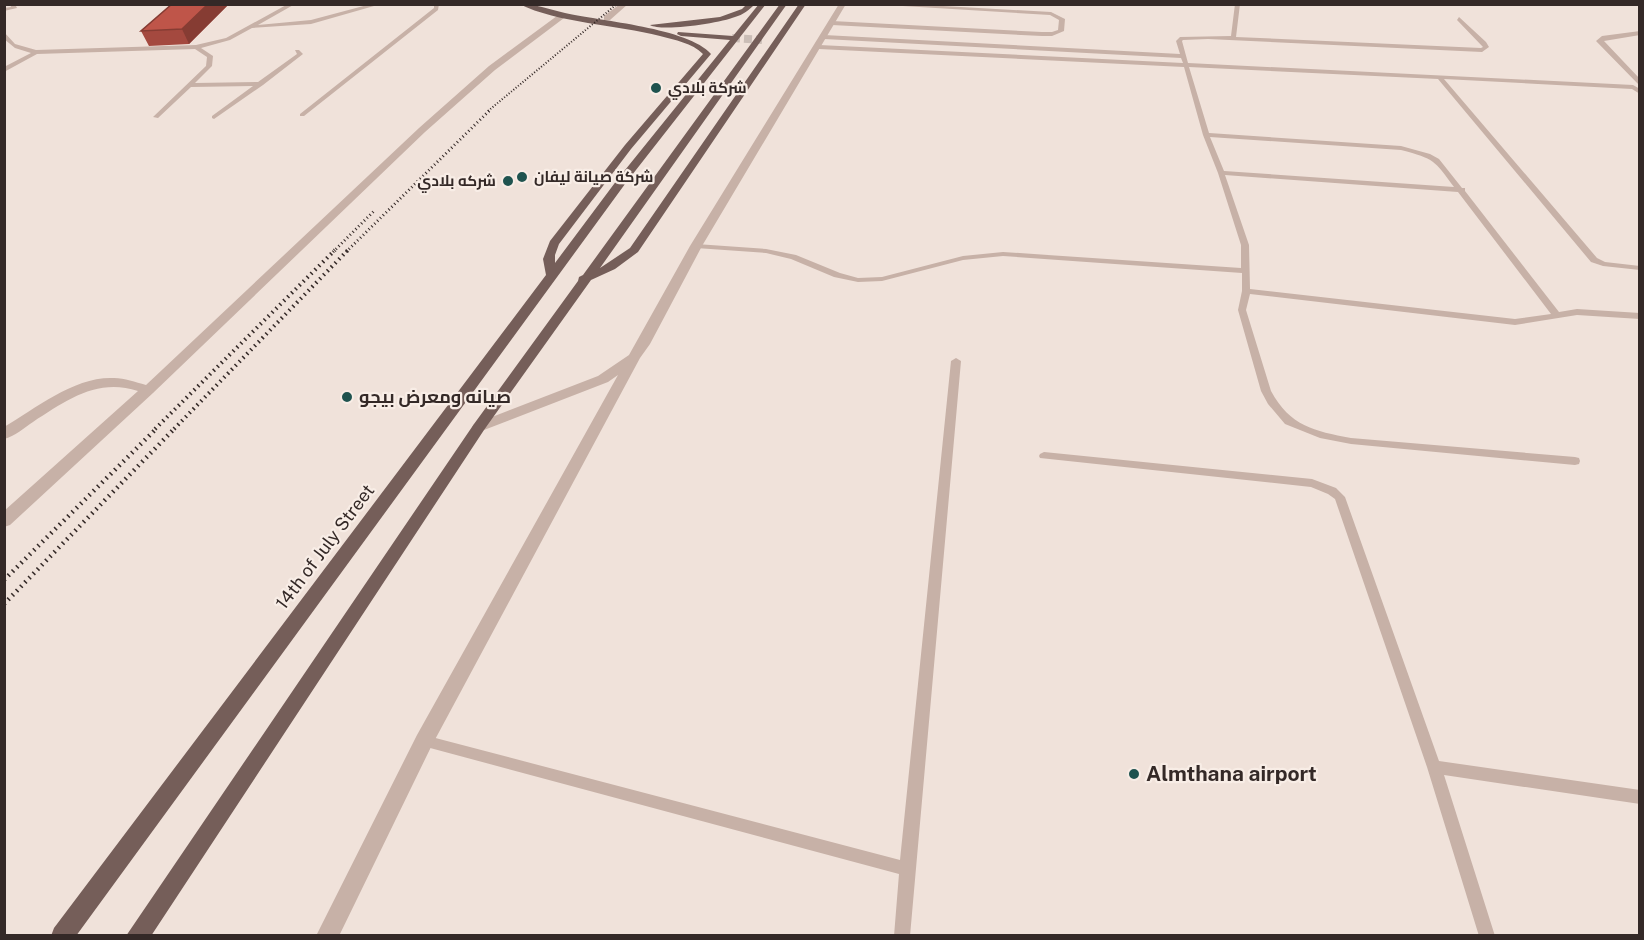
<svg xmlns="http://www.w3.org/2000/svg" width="1644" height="940" viewBox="0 0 1644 940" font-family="'Public Sans',Cairo,sans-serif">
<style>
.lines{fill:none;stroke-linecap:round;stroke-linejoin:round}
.primary-tunnel{stroke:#cabdb6;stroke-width:8;stroke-dasharray:8 4;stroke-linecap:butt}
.service{fill:#c7b1a7;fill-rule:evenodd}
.minor{fill:#c7b1a7;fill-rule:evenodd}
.primary{fill:#755e59;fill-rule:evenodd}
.rail-far3{stroke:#342927;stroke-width:2;stroke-dasharray:1 2;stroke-linecap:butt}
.rail-far2{stroke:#342927;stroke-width:3;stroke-dasharray:1 3;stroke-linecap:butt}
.rail-far1{stroke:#342927;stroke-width:4;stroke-dasharray:1.5 4;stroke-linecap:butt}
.rail{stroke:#342927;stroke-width:4.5;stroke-dasharray:1.5 4.5;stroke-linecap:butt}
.wall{fill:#a4493f}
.shaded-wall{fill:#863c33}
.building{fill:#bf5549;stroke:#863c33;stroke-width:1.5}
.poi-dot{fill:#1f534f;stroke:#f8ede6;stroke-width:2}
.labels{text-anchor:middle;stroke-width:4.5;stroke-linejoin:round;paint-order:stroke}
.far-poi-label{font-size:15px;font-weight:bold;fill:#342927;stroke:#f8ede6;text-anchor:start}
.poi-label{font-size:18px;font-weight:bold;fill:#342927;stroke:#f8ede6;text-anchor:start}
.street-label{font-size:18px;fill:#342927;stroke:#f8ede6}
.near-poi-label{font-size:21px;font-weight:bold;fill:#342927;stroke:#f8ede6;text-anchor:start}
</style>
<rect width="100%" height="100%" fill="#f0e2da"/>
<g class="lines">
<path class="primary-tunnel" d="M732,38l30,2"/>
<path class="service" d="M10,4h5l2,4 -13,3v-3l7,-1z
M288,4h7l-37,21 53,-5 60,-16h10l-70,20 -59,4 -22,12 -29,8 12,8 -1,10 -17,17 63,-1 39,-28 -2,-4h4l4,4 -40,31 -49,34 -2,-1v-2l41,-30 -62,1 -33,31 -5,-1 53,-51 1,-9 -12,-8 -158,5 -33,18v-5l27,-14 -16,-5 -11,-9v-7l11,12 21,6 160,-5 30,-7z
M434,4h5l-1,6 -134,106h-4v-2l134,-106z
M870,4h38l143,8 14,7 -1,12 -12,5h-10l-210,-11 -3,-2 3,-2 210,11h10l6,-2 1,-10 -9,-5z
M1235,4h5l-4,33 245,11 2,-1 -26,-27 2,-3 27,25 3,5 -7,5 -274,-13 -25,1 -1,1 6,22 445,22 7,4v5l-8,-5 -188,-10 153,179 8,4 35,4v4l-37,-4 -12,-4 -153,-183 -249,-12 20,66 192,13 29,8 9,5 23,29h3v3l94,121 18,-3 63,4v6l-63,-4 -62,10 -265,-31 -4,16 25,81c19,35 43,40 80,47l224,19 4,1 1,3 -1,3 -4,1 -224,-21 -31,-6 -35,-14 -17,-20 -7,-13 -23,-81 4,-19v-18l-239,-17 -40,4 -81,21 -24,1 -24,-5 -43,-18 -25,-6 -70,-5 -4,-2 4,-2 70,5 30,6 44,18 18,5 24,-1 81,-21 40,-4 238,16v-23l-23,-72 -15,-38 -19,-68 -365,-18 -3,-2 3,-2 364,18 -2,-5 -357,-19 -3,-2 3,-2 356,19 -4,-13 4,-4 51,-1zM1210,137l191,13c34,9 33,10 53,37l-230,-16zM1225,175l233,17 93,122 -36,5 -265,-30 -1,-44z
M956,358l5,3 -51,575h-16l5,-62 -480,-129 -2,-4 2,-4 5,-2 476,125 51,-499z
M1044,452l268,27 24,9 9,9 94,264 201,29v14l-196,-29 51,161h-16l-52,-169 -92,-268 -7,-5 -17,-7 -271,-29 -1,-2 1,-2z"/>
<path class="minor" d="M620,4h8l-18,16h-6v-4z
M839,4h7l-144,242 -52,98 -10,14 -209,389 -92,189h-23l101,-201 201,-360 -10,7 -124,48 -5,2 -7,-5 2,-3 124,-48 31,-21 61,-109z
M561,13l7,2 -73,55 -70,62 -272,261 -143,132 -6,2v-16l134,-120c-41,-13 -71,9 -105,31 -9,6 -18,14 -29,17v-12c32,-19 71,-51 110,-49 11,0 21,4 32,7l273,-257 70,-62z
M1640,31v4l-36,6 36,38v7l-44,-45 6,-5z"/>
<path class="primary" d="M519,4c16,0 30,5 46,9 35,8 124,15 146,41l-80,95 -72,95 -4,11v8l62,-83 113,-140 -49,-4 -4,-2 1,-2 55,4 26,-32h7l-141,180 -549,752h-25l3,-8 492,-653 -3,-16 7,-18 75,-96 78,-91c-11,-11 -28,-14 -43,-18 -43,-11 -102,-13 -141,-32z
M747,4h8c-6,6 -12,11 -20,13 -15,6 -73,15 -85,8l70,-8 22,-8z
M780,4h7l-187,264 30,-20 169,-244h7l-168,248 -23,17 -24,11 -107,150 -333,506h-25l348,-512 104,-143 1,-4 4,-2z"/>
<path class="rail-far3" d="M488,111l129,-107"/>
<path class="rail-far2" d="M333,252l41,-41
M346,252l144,-142"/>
<path class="rail-far1" d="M155,429l180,-179
M174,429l174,-179"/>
<path class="rail" d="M4,580l153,-152
M4,604l171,-176"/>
</g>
<path class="wall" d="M172,4h57l-40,40 -40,2 -8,-15z"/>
<path class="shaded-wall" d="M208,4h21l-40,40 -7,-15z"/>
<path class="building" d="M172,4h36l-26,25 -41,2z"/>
<g class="poi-dot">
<circle cx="656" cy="88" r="6"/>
<circle cx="522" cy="177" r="6"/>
<circle cx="508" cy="181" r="6"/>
<circle cx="347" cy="397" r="6"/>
<circle cx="1134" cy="774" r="6"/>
</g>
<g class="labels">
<g class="far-poi-label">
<text x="668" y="93">شركة بلادي</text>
<text x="534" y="182">شركة صيانة ليفان</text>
<text x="496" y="186" text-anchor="end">شركه بلادي</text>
</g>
<g class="poi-label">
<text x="359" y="403">صيانه ومعرض بيجو</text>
</g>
<g class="street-label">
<text transform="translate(325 547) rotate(-53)" y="6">14th of July Street</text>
</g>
<g class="near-poi-label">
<text x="1146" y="781">Almthana airport</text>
</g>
</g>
<rect width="1644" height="940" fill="none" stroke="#342927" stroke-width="12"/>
</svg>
